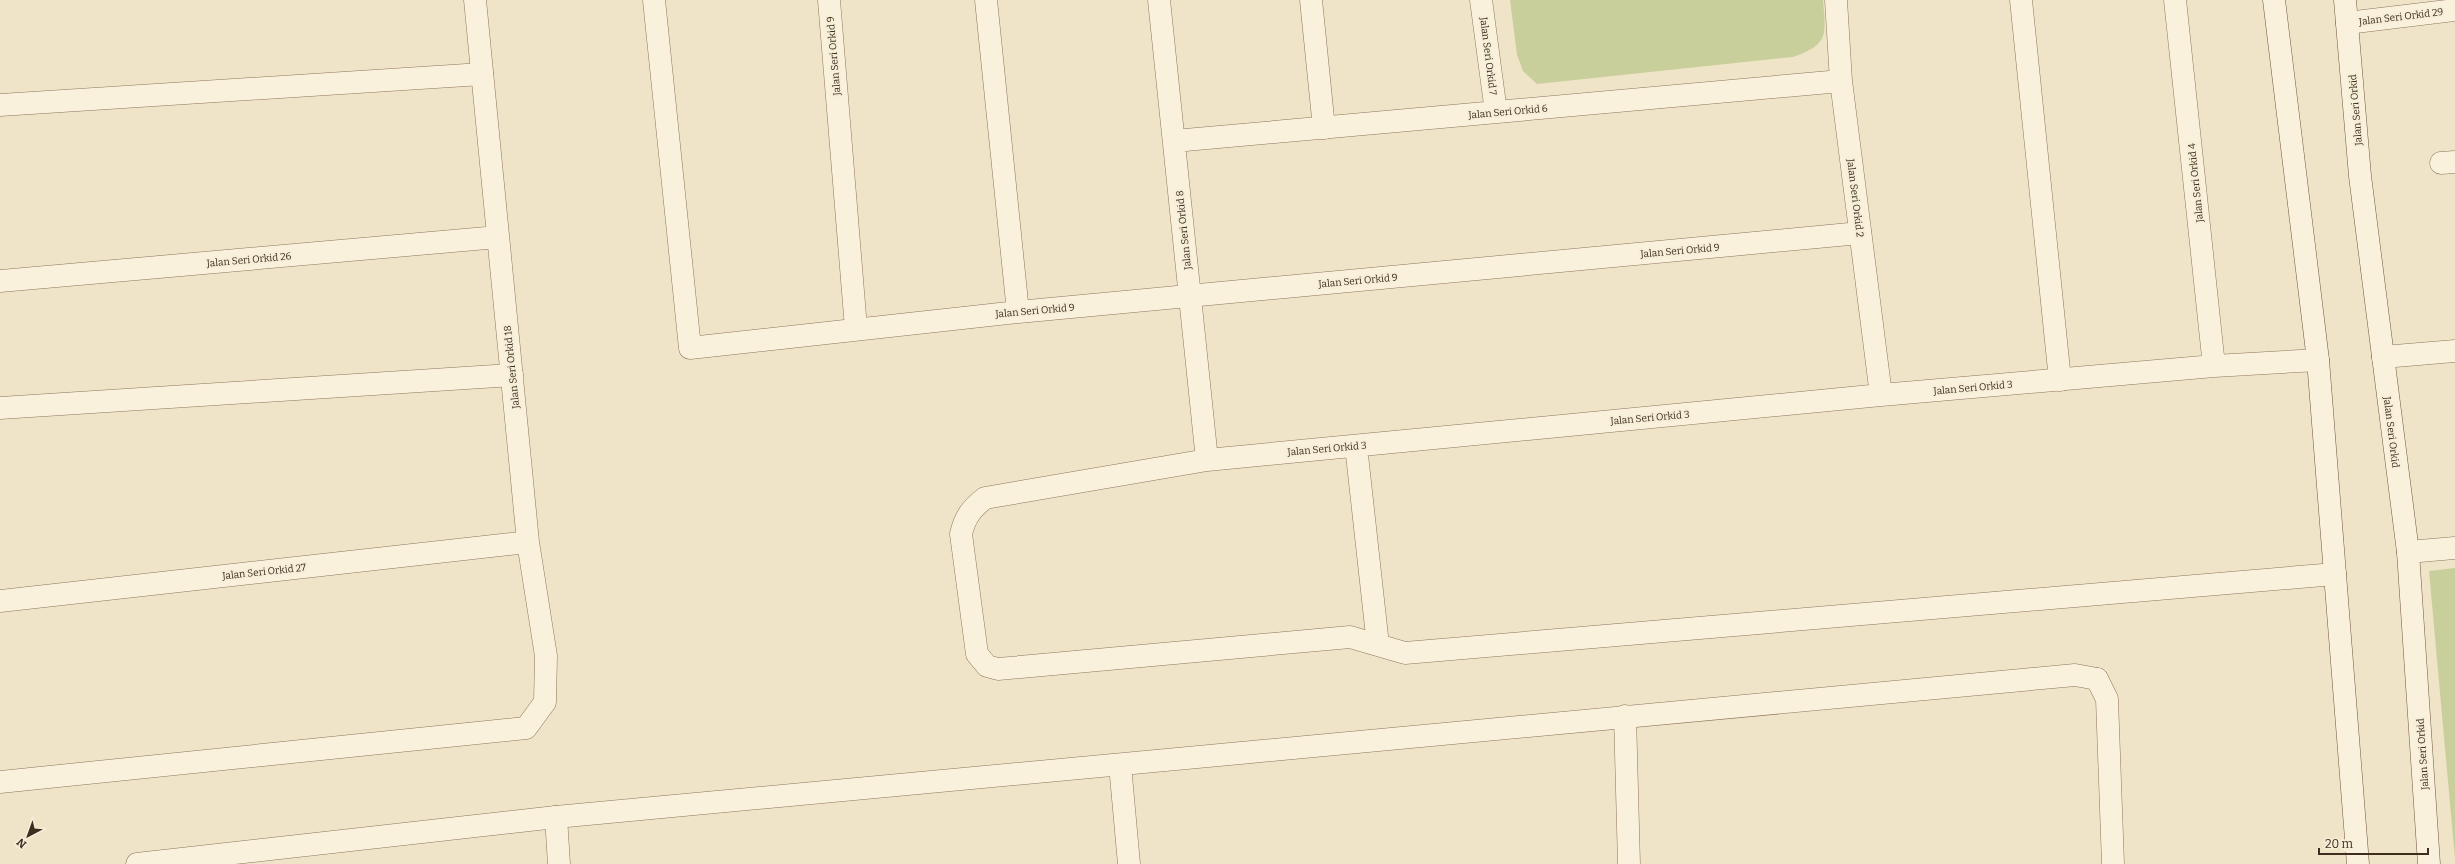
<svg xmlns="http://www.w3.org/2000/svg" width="2455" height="864" viewBox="0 0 2455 864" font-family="Bitter,serif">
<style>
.green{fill:#c9cf9b}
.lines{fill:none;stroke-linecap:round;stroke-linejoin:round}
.service-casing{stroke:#8d765c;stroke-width:23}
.minor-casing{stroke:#8d765c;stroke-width:23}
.secondary-casing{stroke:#6f573f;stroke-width:23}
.service{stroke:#faf1dc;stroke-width:22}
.minor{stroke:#faf1dc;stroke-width:22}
.secondary{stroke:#faf1dc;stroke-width:22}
.labels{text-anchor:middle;stroke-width:4;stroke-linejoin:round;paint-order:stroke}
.street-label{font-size:10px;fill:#3d2e20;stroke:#f7eed8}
</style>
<rect width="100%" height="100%" fill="#f0e4c8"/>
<path class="green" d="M1510,0h313c3,36 6,44 -30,57l-256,27 -14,-13 -6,-16z
M2455,568v291l-26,-288z"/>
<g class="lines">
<g class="service-casing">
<path id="service" d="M654,0l36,348 328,-36 842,-79
M986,0l32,312
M1311,0l13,128
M2021,0l39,380
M0,105l482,-31
M2441,163l14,-1
M0,408l512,-33
M137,864l419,-47 1519,-142 22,4"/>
</g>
<g class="minor-casing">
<path id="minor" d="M829,0l27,328
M1159,0l48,460
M1481,0l15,112
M1836,0l5,81 40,314
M2175,0l39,366
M2347,23l108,-13
M1174,141l667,-60
M0,281l498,-44
M2383,357l72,-6
M2318,360l-104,6 -333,29 -674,65 -222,38c-14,11 -20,19 -24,36l16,120 10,12 11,3 352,-32 55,16 930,-79
M1356,446l22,199
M2408,552l47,-4
M0,601l528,-59
M2097,679l10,20 6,165
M1625,716l4,148
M1120,765l9,99
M0,782l526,-54 19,-26 1,-46 -18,-114 -53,-542
M556,817l3,47"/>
</g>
<g class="secondary-casing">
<path id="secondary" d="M2274,0l44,360 40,504
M2345,0l15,176 48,376 21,312"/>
</g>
<use href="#service" class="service"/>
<use href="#minor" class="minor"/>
<use href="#secondary" class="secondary"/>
</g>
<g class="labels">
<g class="street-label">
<text transform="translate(2401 16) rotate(-7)" y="4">Jalan Seri Orkid 29</text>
<text transform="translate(833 56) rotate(-95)" y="4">Jalan Seri Orkid 9</text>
<text transform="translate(1489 56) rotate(83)" y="4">Jalan Seri Orkid 7</text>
<text transform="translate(2355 110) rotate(-95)" y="4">Jalan Seri Orkid</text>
<text transform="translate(1508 111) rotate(-5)" y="4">Jalan Seri Orkid 6</text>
<text transform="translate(2195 183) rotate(-96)" y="4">Jalan Seri Orkid 4</text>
<text transform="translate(1856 198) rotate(83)" y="4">Jalan Seri Orkid 2</text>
<text transform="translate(1183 230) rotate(-96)" y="4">Jalan Seri Orkid 8</text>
<text transform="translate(1680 250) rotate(-5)" y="4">Jalan Seri Orkid 9</text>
<text transform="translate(249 259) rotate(-5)" y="4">Jalan Seri Orkid 26</text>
<text transform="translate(1358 280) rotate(-5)" y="4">Jalan Seri Orkid 9</text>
<text transform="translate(1035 310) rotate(-5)" y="4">Jalan Seri Orkid 9</text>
<text transform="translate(511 367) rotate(-96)" y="4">Jalan Seri Orkid 18</text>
<text transform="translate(1973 387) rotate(-5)" y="4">Jalan Seri Orkid 3</text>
<text transform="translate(1650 417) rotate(-5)" y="4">Jalan Seri Orkid 3</text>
<text transform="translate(2392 432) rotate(83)" y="4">Jalan Seri Orkid</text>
<text transform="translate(1327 448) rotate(-5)" y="4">Jalan Seri Orkid 3</text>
<text transform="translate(264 571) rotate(-6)" y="4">Jalan Seri Orkid 27</text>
<text transform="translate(2422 754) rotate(-94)" y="4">Jalan Seri Orkid</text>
</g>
</g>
<g transform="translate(28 836) rotate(221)" stroke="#f7eed8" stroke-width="3" paint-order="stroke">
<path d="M0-3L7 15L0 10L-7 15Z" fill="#3d2e20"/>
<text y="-6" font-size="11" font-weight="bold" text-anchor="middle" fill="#3d2e20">N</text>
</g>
<path d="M2319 848v6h109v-6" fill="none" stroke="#3d2e20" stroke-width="2"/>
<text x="2325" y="848" font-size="12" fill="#3d2e20" stroke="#f7eed8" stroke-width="3" paint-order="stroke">20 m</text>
</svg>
